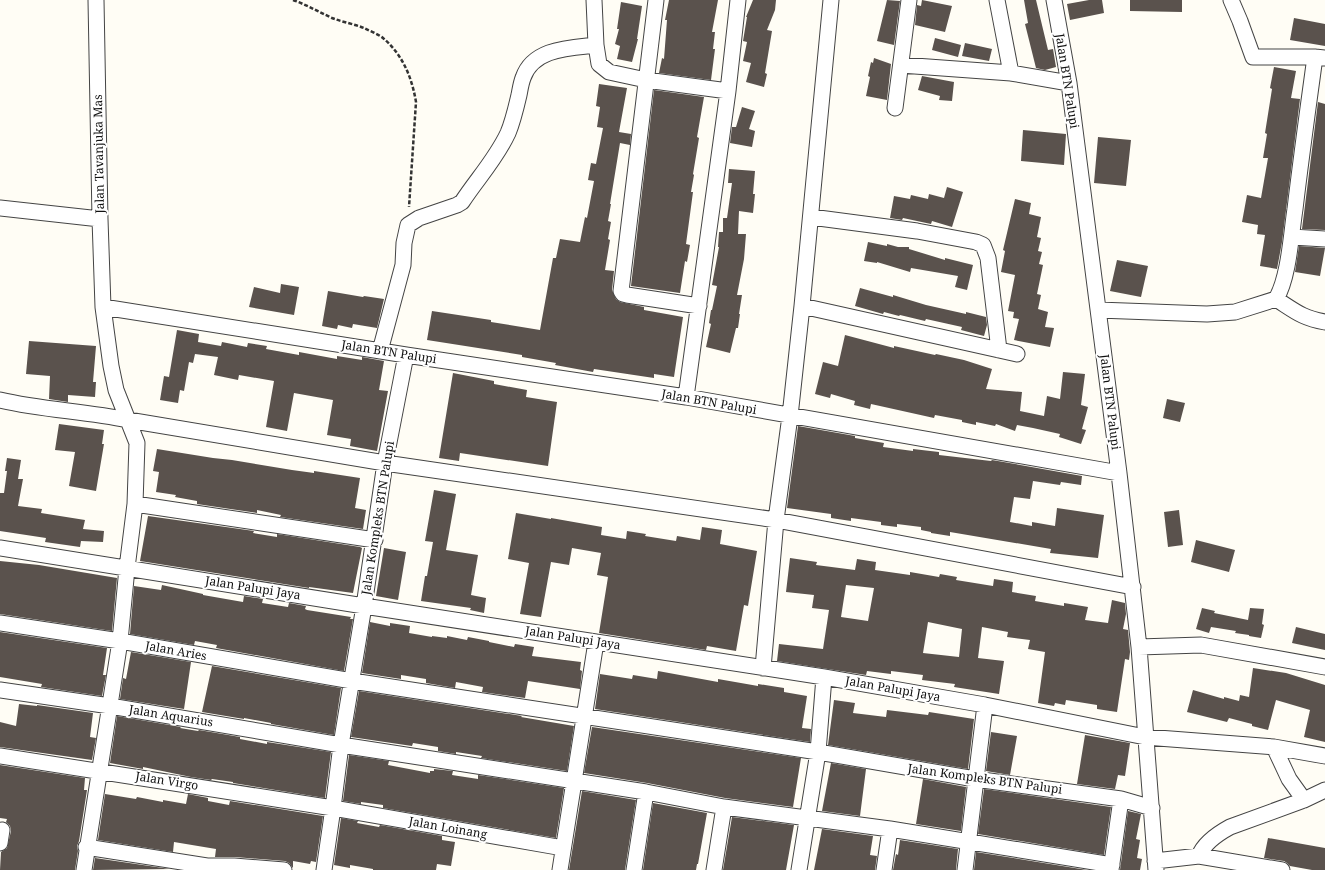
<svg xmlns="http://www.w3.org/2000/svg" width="1325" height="870" viewBox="0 0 1325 870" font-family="'Noto Serif',serif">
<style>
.building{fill:#5a524d;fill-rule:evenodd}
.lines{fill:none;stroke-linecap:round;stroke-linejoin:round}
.minor-casing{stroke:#444;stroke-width:17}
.path{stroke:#333;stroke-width:2.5;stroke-dasharray:4 2;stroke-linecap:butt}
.minor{stroke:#fff;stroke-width:15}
.labels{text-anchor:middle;stroke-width:4;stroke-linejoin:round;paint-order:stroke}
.street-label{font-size:12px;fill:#111;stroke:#fff}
</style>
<rect width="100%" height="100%" fill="#fffdf5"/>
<path class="building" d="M669,0h49l-6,32h3l-2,17h2l-4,31 -52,-7 3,-15 2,1 3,-39h-2z
M753,0h23l-1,10 -8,20 5,1 -7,42 2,1 -3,13 -18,-5 5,-19 -8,-2 4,-19 -4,-1 4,-24h-1z
M887,0l13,1 -6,44 -17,-4z
M922,0l30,6 -7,26 -30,-7 2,-20 4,1z
M1024,0h12l12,50 5,-1 3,18 -11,3 -9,-2 -11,-44 3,-1z
M1089,0h13l2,13 -34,7 -3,-16z
M1130,0h52v12l-52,-1z
M621,2l21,4 -5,33h1l-6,23 -15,-3 3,-13 -5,-2 4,-15h-2z
M1294,18l31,6v22l-35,-6z
M935,38l26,7 -3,12 -26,-7z
M965,43l27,6 -3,12 -27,-5z
M874,58l17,6 -4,36 -21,-4 4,-19 -2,-1 3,-14 2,1z
M1274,67l22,4 -5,27 9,1 -18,143 -5,27 -17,-3 5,-31 -8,-1 1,-9 -16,-3 5,-27 14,3 7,-40h-5l4,-24 -2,-1 7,-44 -2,-1z
M922,76l32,6 -2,19 -13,-1 1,-4 -22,-6z
M599,84l28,4 -8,44 12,2 -1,11 -10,-2 -10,61h1l-3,17 3,1 -3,17 2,1 -5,30 9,1 -2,19 4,9 4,3 24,5v3l39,7 -9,60 -20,-3v4l-60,-9 -1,3 -38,-7 1,-2 -34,-6v-2l-95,-15 5,-29 59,9v2l49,8 13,-72h3l4,-19 20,3 5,-25 2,1 7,-37 -6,-1 3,-17 5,1 7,-36 -6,-1 3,-20 -4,-1z
M654,90l50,7 -7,40 2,1 -6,36 1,1 -3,17h2l-7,52 4,1 -3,17 -2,-1 -5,32 -49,-7z
M1318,102l7,2v126l-23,-1z
M742,107l13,4 -6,18 6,2 -3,16 -22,-4 2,-16h4z
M1023,130l43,4 -2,31 -43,-4z
M1098,137l33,3 -5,46 -32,-3z
M729,169l26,2 -2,23h2l-2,19 -14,-2 -1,23h8l-2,25 -7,36h5l-3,19h1l-2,14h-2l-6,25 -24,-6 5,-23 -2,-1 2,-13h1l5,-24 -5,-1 7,-38h-1l1,-15h4v-14h4l5,-35h-4z
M947,187l16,5 -11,35 -20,-6 -1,3 -28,-6 -1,2 -12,-2 4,-22 16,3 1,-4 17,4 1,-5 15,4z
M1015,199l16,4 -2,11 12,3 -4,20 4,1 -3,13 4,1 -3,12 4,1 -6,29 4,1 -3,14 10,3 -3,15 9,1 -4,19 -36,-7 5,-21 -6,-1 1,-6 -6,-1 7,-36 -14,-3 4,-21 -2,-1z
M868,242l19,4v-2l11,3h11v2l36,11v-2l28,7 -6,25 -12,-3 3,-11 -47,-8 -1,4 -33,-10v1l-13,-2z
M1299,246l26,2 -5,28 -25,-4z
M1117,260l31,6 -7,31 -31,-6z
M281,284l18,3 -5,28 -45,-8 5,-20 26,6z
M860,288l33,9v-2l33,10 40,9v-2l20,5 1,8 -3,11 -23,-6 1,-3 -36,-8 -1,2 -25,-6 -1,1 -15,-4 -1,2 -28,-8z
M328,291l35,6 1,-1 20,3 -7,29 -24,-4 -1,4 -14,-3 -1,4 -15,-3z
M177,330l22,4 -1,8 23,4 1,-4 25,5 1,-4 19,3 -1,3 33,6v-3l38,7v-3l25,4v-3l22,4 -5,29 9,1 -11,60 -27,-5 1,-7 -24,-4 6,-35 -39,-7 -7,38 -21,-4 8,-46 -35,-6 -1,5 -24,-5 4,-18 -23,-3 -2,9 -4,-1 -5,29 -4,-1 -2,13 -18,-3 4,-24 5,1z
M845,335l49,13v-2l41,9 1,-1 28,6 28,9 -6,20 36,3 -2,19 24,5 3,-20 13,3 3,-27 22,2 -4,31 7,2 -6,22 4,1 -5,14 -22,-7 1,-3 -27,-6 -16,-3 -2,6 -19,-7 -1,2 -19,-4v3l-14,-3v-2l-27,-5 -1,3 -63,-14 -1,5 -16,-4 1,-4 -24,-7 -1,4 -15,-4 8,-32 15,4z
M29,341l67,5 -3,36h3l-1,15 -27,-2v7l-19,-3 1,-23 -24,-2z
M453,373l41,8v3l33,6 -1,7 31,5 -9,64 -88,-13 -1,8 -20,-3z
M1167,399l18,4 -5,19 -17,-4z
M59,424l45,6 -2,14h2l-8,47 -27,-5 6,-34 -20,-2z
M798,426l57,10v2l29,5 -1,4 30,4v-2l26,3v3l52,6 1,-1 90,16 -1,9 -20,-3 -1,3 -27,-4 -3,18 -16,-2 -4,25 22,4v-4l23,4 2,-18 47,7 -6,43 -48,-5 1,-4 -101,-17v4l-19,-3v-1l-10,-2v-3l-24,-3v3l-16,-2v-3l-30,-4v3l-20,-3v-4l-44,-6z
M157,449l56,9 19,2 60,10 22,3v-2l46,7 -5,30 11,2 -3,19 -83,-12 1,-2 -24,-5v3l-60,-9v-3l-22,-4 1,-2 -20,-3 3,-20 -6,-1z
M7,458l14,2 -3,19h5l-5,27 24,3 -1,4 44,7 -2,9 21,2 -1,11 -22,-1 -1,6 -35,-5 1,-4 -46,-7v-38h4l3,-22h-2z
M434,490l22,4 -10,56 32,5 -7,40 15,3 -2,15 -14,-3 1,-2 -50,-7 4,-25h2l6,-34 -8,-1z
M1179,510l4,35 -15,2 -4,-35z
M516,513l35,6v-1l51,9 -1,8 25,4 1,-8 19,3 -1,2 31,5 1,-5 23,4 2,-13 20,3 -2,14 37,7 -9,55 -4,-1 -8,46 -29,-5 -1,4 -107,-17 9,-56 -11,-2 4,-22 -29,-5 -3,17 -18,-3 -10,55 -21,-3 9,-51 -21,-4z
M148,516l106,15 -1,2 24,4v-3l83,13 2,1 -9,45 -44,-6v1l-169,-27z
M1196,540l39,10 -6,22 -38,-10z
M384,548l22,4 -8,48 -22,-4z
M790,558l27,4 -1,3 39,5 2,-11 19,3 -1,8 35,5v-3l29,5 1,-3 17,3 -1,3 37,6 1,-7 19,3 -1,10 24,4 -1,5 29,5v-3l24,4 -3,13 23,3 4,-23 13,3 1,11 -3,15 5,1 2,22 -1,8 -4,-1 -8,53 -20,-3v-4l-31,-5 -1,5 -10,-2 -1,3 -16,-3 7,-51 -17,-3 2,-9 -23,-3 1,-5 -26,-5 -4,31 26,3 -5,33 -45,-7 1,-3 -33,-4 1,-5 -32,-4v3l-24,-3 -1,4 -89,-14 2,-17 44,5 6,-39 -17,-2 2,-13 -28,-3zM846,585l28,3 -6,33 -27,-4zM928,622l34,7 -3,28 -36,-4z
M0,561l39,4 78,13 -5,53 -112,-17z
M162,585l41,9v1l40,7 1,-6 19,3 -1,4 26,4 1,-4 17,3 -1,3 2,1 44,7 -1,2h3l-9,52 -128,-23 1,-3 -22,-4 -1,4 -64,-11 4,-48 27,4z
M1202,608l13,3 -1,2 34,7 2,-12 14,1 -2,15 2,1 -3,13 -12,-2v-1l-14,-2 1,-2 -25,-4 -2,6 -13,-4z
M370,622l20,4v-3l20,3 -1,7 23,4v-1l15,2v-2l20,4 1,-3 21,4v1l25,5 1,-3 19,3 -2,9 49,6 -1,8 2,1 -2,18 -52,-8 -3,17 -43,-6 1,-5 -27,-5 -1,6 -29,-5v-4l-25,-4v4l-39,-6z
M1296,627l29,7v16l-33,-7z
M0,632l107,16 -4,27h3l-4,21 -61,-9 1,-3 -42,-7z
M131,652l60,10 -7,47 -64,-10 3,-21 3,1z
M212,666l129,22 -7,47 -63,-11v-1l-27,-5v1l-42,-7z
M1253,668l33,5 39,12v57l-21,-5 6,-27 -34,-10 -8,30 -16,-4v-2l-23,-6 -2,4 -40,-10 6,-22 31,9v-2l15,4 1,-6 9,2z
M658,671l60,11v-3l40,7v-2l26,4v4l23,4 -5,32 9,1 -1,13 -215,-33 5,-35 32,5 1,-4 24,4z
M359,691l163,25 -1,1 53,9 -7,45 -86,-13 1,-2 -26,-4v2l-18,-3v-4l-25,-4 -1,3 -61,-9z
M834,700l21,3 -2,10 33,4 1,-7 41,5 1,-3 45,7 -6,50 -140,-24z
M19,704l18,2v-1l56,8 -3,24 6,1 -4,22 -92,-13v-25l16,4z
M117,716l64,11 -1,1 18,3 1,-1 41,7v2l27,5v-2l64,10 -6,46 -92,-15v-1l-21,-3 -1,1 -20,-3 -48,-10v2l-33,-6z
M592,727l209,31 -8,49 -68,-9 -78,-15 -63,-10z
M991,732l26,4 -7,39 -24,-4z
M1085,735l45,8 -5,33 -7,-1 -3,14 -38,-5z
M349,755l40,6 -1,4 42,8v-2h4v-2l19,2 -1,4 26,4v-4l86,13 -8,50 -173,-30v-3l-22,-3v2l-18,-3z
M831,763l35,6 -6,47 -38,-5z
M0,765l85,13 -1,12h3l-8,51 -2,5 1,5 -3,19h-75l1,-18 6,-4 4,-17 -1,-5 -4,-4 1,-3 -7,-1z
M923,779l43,8 -5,44 -45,-7z
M984,789l127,18 -7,48 -126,-21z
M582,791l54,9 -11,70h-56z
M105,794l31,5 1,-2 26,5v-2l23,4 2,-10 20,4v3l21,4 1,-4 93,15 -7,46 -5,-1 -1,3 -17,-3v7l-4,-5 -4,-2 -50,-4h-20l1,-8 -42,-7 -1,10 -75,-12z
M653,803l54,10 -9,51h-1l-1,6h-53z
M1128,811l13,3 -5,25 4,1 -3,18 5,1 -2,11h-20z
M732,817l62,8 -8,45h-63z
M341,818l17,3 -1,2 22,4 1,-2 62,11v4l13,2 -4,24 -14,-2 -1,6h-63v-1l-23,-4v3l-16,-3z
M822,829l51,7 -3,19 7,1 -2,14h-61z
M1268,838l57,10v22h-13l-22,-4 -3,-3 -3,-2 -20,-3z
M900,840l58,9 -2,21h-63l3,-16 2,1z
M976,852l111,18h-113z
M95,858l75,11 -77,1z"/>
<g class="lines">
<g class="minor-casing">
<path id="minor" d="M594,0l2,45 3,19 10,8 37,8 82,11
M656,0l-35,291 2,3 4,1 72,11
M997,0l14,73
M1231,0l9,21 13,36h62l10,1
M901,65l110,8 58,10
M895,108l14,-108
M0,208l100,11
M811,217l106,14 59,11 7,3 5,13 11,92
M1292,237l33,2
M1276,299c19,12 26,19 49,23
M802,306l215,48
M103,307l303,48 280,42 433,76 -50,-390 -15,-83
M1098,310l109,4 28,-2 41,-13c13,-22 15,-64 19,-90 6,-51 13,-101 20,-152
M380,351l23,-86 1,-22 4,-18 11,-7 38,-13 5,-3c15,-23 34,-43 46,-69 5,-12 8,-25 11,-38 1,-5 2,-12 4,-17 10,-30 47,-30 73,-33
M686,397l42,-306 10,-91
M0,400c42,10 86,11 128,20l257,43 391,57 357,67
M1119,473l20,174 17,223
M135,504l240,36
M0,548l364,58 460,71 161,28 160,32 129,10 51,9
M0,623l120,18 232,40 466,71 157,27 146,20 31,9
M1139,647l62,-2 124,22
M763,668l13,-148 14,-104 12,-110 29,-306
M0,690l110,16 231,39 305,47 78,15 166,22 222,36
M1274,747l15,32 15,21
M0,756l333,52 230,40
M0,843l2,-13
M86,847l121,19h27l50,4
M1199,856c5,-13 20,-23 31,-29l74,-27 21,-10
M1155,861l44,-5 83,14
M84,870l36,-229 7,-73 8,-64 2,-61 -21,-53 -5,-24 -8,-59 -3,-88 -4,-219
M324,870l9,-62 8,-63 23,-139 21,-143 21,-108
M560,870l36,-228
M634,870l12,-78
M714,870l10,-63
M799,870l19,-118 6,-75
M884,870l6,-41
M965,870l20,-165
M1111,870l10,-71"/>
</g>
<path class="path" d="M293,0c14,5 26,12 39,18 10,4 22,6 32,10 6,3 14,6 19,10 20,17 29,40 33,64l-7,105"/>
<use href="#minor" class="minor"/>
</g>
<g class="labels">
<g class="street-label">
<text transform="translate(1067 81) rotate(81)" y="4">Jalan BTN Palupi</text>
<text transform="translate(99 154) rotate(-91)" y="4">Jalan Tavanjuka Mas</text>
<text transform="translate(389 352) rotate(9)" y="4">Jalan BTN Palupi</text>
<text transform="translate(709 402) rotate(10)" y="4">Jalan BTN Palupi</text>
<text transform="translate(1110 402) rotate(83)" y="4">Jalan BTN Palupi</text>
<text transform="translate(378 518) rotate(-81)" y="4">Jalan Kompleks BTN Palupi</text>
<text transform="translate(253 588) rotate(9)" y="4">Jalan Palupi Jaya</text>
<text transform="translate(573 638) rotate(9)" y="4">Jalan Palupi Jaya</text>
<text transform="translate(176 651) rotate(10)" y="4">Jalan Aries</text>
<text transform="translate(893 689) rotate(10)" y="4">Jalan Palupi Jaya</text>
<text transform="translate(171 716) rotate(9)" y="4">Jalan Aquarius</text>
<text transform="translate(985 779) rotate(8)" y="4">Jalan Kompleks BTN Palupi</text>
<text transform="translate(167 781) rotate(9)" y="4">Jalan Virgo</text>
<text transform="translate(448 828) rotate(10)" y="4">Jalan Loinang</text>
</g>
</g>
</svg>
